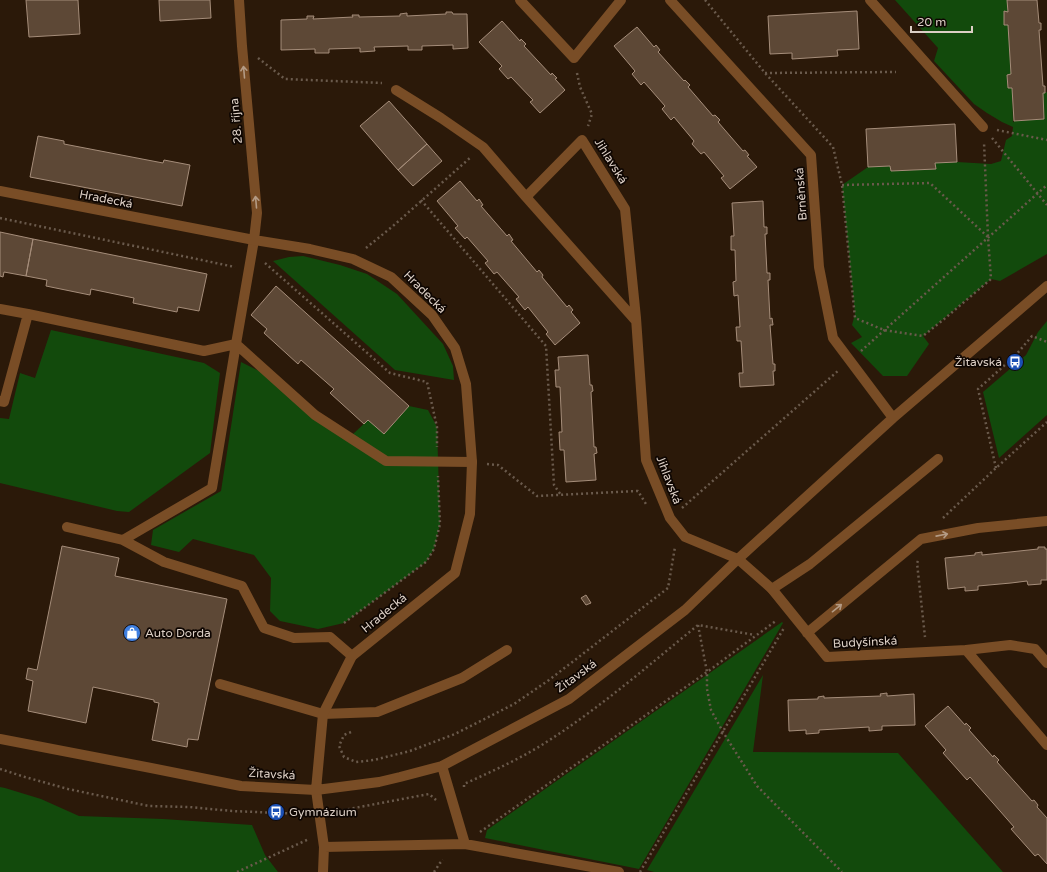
<svg xmlns="http://www.w3.org/2000/svg" width="1047" height="872" viewBox="0 0 1047 872" font-family="'Varela Round',sans-serif">
<style>
.green{fill:#124a0c}
.building{fill:#5d4836;stroke:#a58d7a}
.lines{fill:none;stroke-linecap:round;stroke-linejoin:round}
.path{stroke:#6a5a4c;stroke-width:2.5;stroke-dasharray:2 3;stroke-linecap:butt}
.service{stroke:#794d26;stroke-width:10}
.minor{stroke:#794d26;stroke-width:10}
.oneway{stroke:#b49b85}
.labels{text-anchor:middle;stroke-width:3.5;stroke-linejoin:round;paint-order:stroke}
.street-label{font-size:12px;fill:#dccfc5;stroke:#0e0602}
.poi-label{font-size:12px;fill:#dccfc5;stroke:#0e0602;text-anchor:start}
</style>
<rect width="100%" height="100%" fill="#2b1909"/>
<path class="green" d="M895,0h112l1,12h-4v13h4l3,49 -4,1 1,13h4l1,35 1,-2 30,-2 -1,-26 4,-1v162l-47,27 -9,-2 -68,57 6,8 -22,32h-24l-32,-33 11,-6 -10,-12 3,-11 -13,-129 26,-18 22,-1 1,5 45,-2 -1,-6 22,-1 34,2 10,-3 5,-21 6,-4 1,-9 -11,-5 -15,-9 -13,-9 -40,-43 4,-13z
M303,256l37,9 27,9 30,20 46,50 10,22 1,14 -59,-10 -122,-109 16,-4z
M1047,321v94l-48,43 -16,-66 43,-37 12,-23z
M51,330l153,33 16,10 -10,80 -81,59 -12,-1 -117,-28v-65l9,1 11,-46 15,5z
M241,362l32,16 42,37 38,19 15,-14 16,14 25,-28 19,4 9,17 3,97 -6,25 -8,13 -82,61 -26,6 -38,-8 -10,-10 1,-33 -17,-23 -61,-16 -14,13 -28,-7 2,-15 68,-39z
M782,622l1,1 -144,246 -154,-31 2,-8z
M763,675l-10,77 145,1 105,119h-349l-7,-2z
M0,787l5,1 36,11 38,17 84,3 89,6 13,30 13,17h-278z"/>
<path class="building" d="M26,0h52l2,34 -51,3z
M159,0h51l1,18 -51,3z
M1007,0h30l2,23h2v7h-2l4,56h2v7h-2l1,26 -30,2 -2,-33h-4l-1,-13 4,-1 -3,-49h-4v-14l4,1z
M857,11l2,38 -22,1 1,6 -46,3v-6l-22,1 -2,-38z
M446,12h6l1,2h14l1,34 -15,1v-4l-31,1v4h-14v-4l-34,1 1,4 -15,1v-4l-31,1v4h-14v-4l-34,1v-30l26,-1v-3h7l-1,3 40,-2 -1,-2h7v2l41,-1v-2l7,-1v3l39,-2z
M502,21l18,20 1,-2 5,5 -2,2 27,29 1,-2 5,5 -2,1 10,11 -25,23 -10,-11 3,-2 -22,-23 -3,2 -9,-10 3,-3 -23,-24z
M637,27l17,20 2,-2 4,5 -2,2 26,29 1,-1 5,5 -2,2 25,29 2,-1 5,5 -2,2 25,29 2,-1 4,5 -2,1 10,11 -27,22 -9,-11 3,-2 -20,-24 -3,2 -9,-10 2,-3 -20,-24 -3,3 -9,-11 3,-3 -21,-24 -3,3 -9,-11 3,-3 -21,-25z
M389,101l38,43 -29,26 -38,-44z
M955,124l2,38 -22,1 1,6 -45,2 -1,-5 -22,1 -2,-38z
M38,136l26,5v3l99,19 1,-3 26,5 -8,41 -152,-29z
M427,144l15,17 -29,25 -15,-16z
M460,181l17,20 2,-2 4,6 -2,1 26,30 2,-2 4,6 -2,1 26,31 2,-2 4,5 -1,2 25,30 2,-2 4,5 -2,2 9,11 -25,22 -9,-11 2,-2 -20,-25 -3,3 -9,-11 3,-2 -22,-25 -3,2 -9,-11 3,-2 -21,-24 -2,2 -10,-11 3,-2 -21,-25z
M763,201l1,26h3v7h-2l2,39h3v7h-2l2,39 2,-1 1,7h-3l3,39h2v7h-2l1,14 -34,2 -1,-14h4l-2,-32h-4l-1,-14h4l-2,-32 -4,1 -1,-14 3,-1 -1,-31h-4v-14h3l-2,-33z
M0,232l33,7 -7,37 -22,-4 -1,5 -3,-1z
M33,239l174,35 -8,37 -21,-4 -1,5 -44,-9 1,-5 -43,-9 -1,6 -44,-9 1,-6 -21,-4z
M276,286l133,120 -25,28 -16,-14 -4,4 -34,-31 4,-4 -33,-29 -3,4 -34,-31 3,-4 -16,-14z
M588,355l2,30h2l1,6 -2,1 3,55h2l1,6 -3,1 2,26 -30,2 -2,-32h-4l-1,-18h3l-2,-45h-4l-1,-17h4l-1,-13z
M62,546l57,12 -4,18 112,23 -29,141 -10,-1 -1,8 -35,-7 7,-37 -5,-1v-2l-61,-13 -7,36 -58,-12 5,-30 -7,-2 2,-11 9,2z
M1038,547h7v2h2v31h-6v4l-13,1 -1,-4 -16,2 -33,3v4l-13,1v-4l-17,2 -3,-31 30,-3v-2l7,-1v3l56,-6z
M586,595l5,8 -5,2 -5,-7z
M887,693v3l27,-2 1,31 -33,1v4l-13,1v-4l-50,3v3l-13,1v-4l-17,1 -1,-31 30,-1v-2l6,-1v2l57,-2 -1,-2z
M948,706l17,19 1,-2 5,5 -2,2 24,27 1,-2 5,5 -2,2 35,39 2,-1 4,5 -1,2 10,11v46l-9,-10 -3,2 -24,-27 3,-2 -21,-24 -23,-26 -3,3 -24,-27 3,-3 -21,-24z"/>
<g class="lines">
<path class="path" d="M705,0l60,73 68,74 9,38 13,133 29,12 39,6 20,-16 48,-41 -3,-42 -4,-95
M258,58l27,21 97,4
M577,73l3,14 12,27 -4,12
M765,73l131,-1
M997,130l50,10
M992,138l55,67
M842,185l88,-2 58,54
M421,200l125,146 8,139 7,10
M0,218l235,49
M366,248l27,-22 78,-69
M265,263l125,110 37,9 10,45v20
M861,351l186,-166
M487,464l11,1 39,31 101,-5 8,13
M996,468l-18,-79 37,-33 17,-20 15,6
M682,508l157,-138
M943,518l53,-50 51,-46
M918,561l-1,2 8,74
M344,623l82,-61 8,-13 6,-25 -2,-48
M698,625l9,47v17l4,21 12,22 34,54 85,86
M351,732l-7,3 -5,11 5,11 12,5 18,-2 36,-9 45,-17 59,-30 35,-24 119,-92 7,-41
M0,769l25,8 43,12 81,17 40,1 43,4 72,3
M464,787v-3c29,-13 58,-26 84,-43 53,-34 101,-76 150,-116l57,10
M333,812l96,-18 7,6
M480,832l227,-160 70,-52
M237,872l72,-33
M434,872l6,-9 3,-3
M640,872l144,-244"/>
<path class="service" d="M870,0l113,127
M254,240l-18,104 79,71 71,46 86,1
M0,309l28,5
M0,401l4,1 24,-88 176,37 32,-7 -24,144 -89,52 -56,-13
M123,540l41,22 78,24 22,42 30,10 36,-1 22,19
M772,589l38,-25 128,-105
M220,684l103,30 54,-2 85,-34 45,-28
M316,790l8,57 -1,25
M465,844l154,28
M324,847l141,-3 -23,-78"/>
<path class="minor" d="M239,0l3,46 15,167 -3,27
M520,0l54,58 47,-58
M670,0l141,155 8,112 14,71 60,80
M396,90l45,28 42,29 43,50
M0,191l254,49 56,9 43,10 38,18 41,38 23,33 11,36 6,78 -2,52 -15,59 -103,83 -29,58 -7,76
M636,321l-110,-124 56,-57 43,69 11,109 10,142 24,58 15,19 53,22 34,30 55,68 139,-7 81,95
M807,633l114,-94 57,-11 69,-7
M966,650l44,-5 25,4 12,14
M0,739l151,29 90,18 75,4 63,-8 21,-5 42,-11 127,-67 116,-89 53,-51 155,-141 154,-132"/>
</g>
<defs><path id="oneway-shaft" d="M-6 0H5M1.5-3L5.5 0L1.5 3" fill="none" stroke-width="1.6" stroke-linecap="round" stroke-linejoin="round"/></defs>
<g class="oneway">
<use href="#oneway-shaft" transform="translate(244 72) rotate(-95)"/>
<use href="#oneway-shaft" transform="translate(256 202) rotate(-95)"/>
<use href="#oneway-shaft" transform="translate(942 535) rotate(-11)"/>
<use href="#oneway-shaft" transform="translate(837 608) rotate(-39)"/>
</g>
<defs>
<g id="bus-disc" transform="scale(0.9)"><circle r="9.5" fill="#1a4fb4" stroke="#0e0602"/><path d="M-5-6H5V4H4V6H2V4H-2V6H-4V4H-5ZM-3.5-4V0h7V-4ZM-3.5 1.2v1.5H-2V1.2ZM2 1.2v1.5H3.5V1.2Z" fill="#fff"/></g>
<g id="shop-disc" transform="scale(0.9)"><circle r="9.5" fill="#3f7fe0" stroke="#0e0602"/><path d="M-5-2.5h2.3a2.7 3.5 0 0 1 5.4 0H5L5.5 6h-11ZM-1.5-2.5h3a1.5 2.3 0 0 0-3 0Z" fill="#fff"/></g>
</defs>
<g fill-rule="evenodd">
<use href="#bus-disc" x="1015" y="362"/>
<use href="#shop-disc" x="132" y="633"/>
<use href="#bus-disc" x="276" y="812"/>
</g>
<g class="labels">
<g class="street-label">
<text transform="translate(236 121) rotate(-95)" y="4">28. října</text>
<text transform="translate(611 161) rotate(58)" y="4">Jihlavská</text>
<text transform="translate(801 194) rotate(-94)" y="4">Brněnská</text>
<text transform="translate(106 199) rotate(11)" y="4">Hradecká</text>
<text transform="translate(425 292) rotate(45)" y="4">Hradecká</text>
<text transform="translate(669 480) rotate(69)" y="4">Jihlavská</text>
<text transform="translate(384 613) rotate(-39)" y="4">Hradecká</text>
<text transform="translate(865 642) rotate(-3)" y="4">Budyšínská</text>
<text transform="translate(576 676) rotate(-36)" y="4">Žitavská</text>
<text transform="translate(272 774) rotate(3)" y="4">Žitavská</text>
</g>
<g class="poi-label">
<text x="1002" y="366" text-anchor="end">Žitavská</text>
<text x="145" y="637">Auto Dorda</text>
<text x="289" y="816">Gymnázium</text>
</g>
</g>
<path d="M911 26v6h61v-6" fill="none" stroke="#dccfc5" stroke-width="2"/>
<text x="917" y="26" font-size="12" fill="#dccfc5" stroke="#0e0602" stroke-width="3" paint-order="stroke">20 m</text>
</svg>
